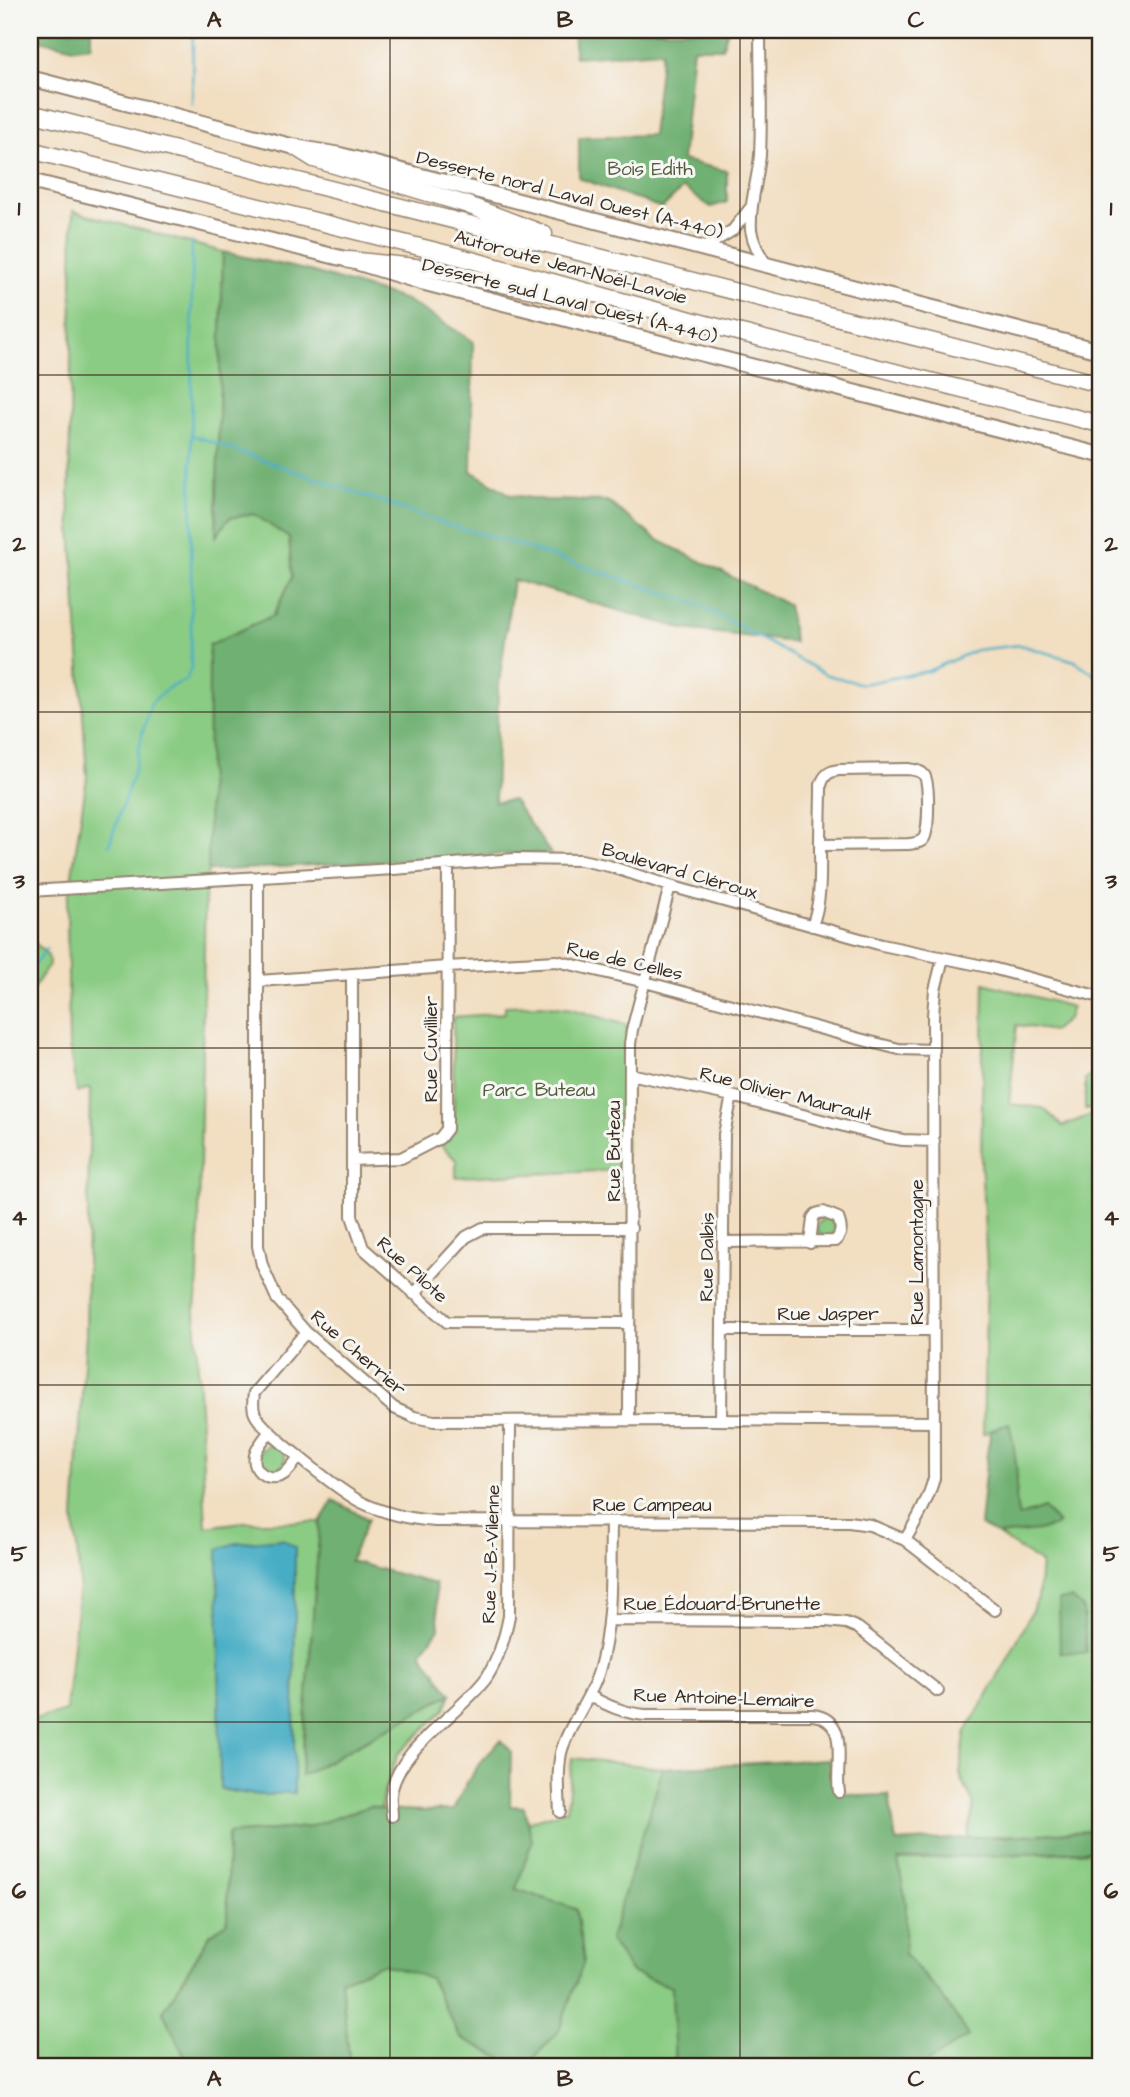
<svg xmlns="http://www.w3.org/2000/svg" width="1130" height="2097" viewBox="0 0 1130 2097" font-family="'Architects Daughter',sans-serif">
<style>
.green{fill:#8bcc84;stroke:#637b51;stroke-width:2}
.forest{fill:#70b072;stroke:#566d48;stroke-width:2}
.water{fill:#46adc5;stroke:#406c72;stroke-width:2}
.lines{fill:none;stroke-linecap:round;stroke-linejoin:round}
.stream{stroke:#46adc5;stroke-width:2.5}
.minor-casing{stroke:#968470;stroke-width:14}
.major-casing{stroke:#968470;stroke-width:18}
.highway-casing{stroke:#968470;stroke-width:19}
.minor{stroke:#fff;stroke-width:10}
.major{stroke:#fff;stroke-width:14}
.highway{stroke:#fff;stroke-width:16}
.grid{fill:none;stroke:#3b2a1e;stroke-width:2;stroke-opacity:0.55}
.labels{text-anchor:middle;stroke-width:6;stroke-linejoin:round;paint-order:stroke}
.park-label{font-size:19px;fill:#535b3d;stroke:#f6f6f2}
.street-label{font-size:19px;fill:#3b2a1e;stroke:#f6f6f2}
.neatline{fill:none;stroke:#3b2a1e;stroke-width:2.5}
.grid-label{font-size:23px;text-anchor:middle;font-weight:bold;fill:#3b2a1e}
</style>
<rect width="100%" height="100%" fill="#f6f6f2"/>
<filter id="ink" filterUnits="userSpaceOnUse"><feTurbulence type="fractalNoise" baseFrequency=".0143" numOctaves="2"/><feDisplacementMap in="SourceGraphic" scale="14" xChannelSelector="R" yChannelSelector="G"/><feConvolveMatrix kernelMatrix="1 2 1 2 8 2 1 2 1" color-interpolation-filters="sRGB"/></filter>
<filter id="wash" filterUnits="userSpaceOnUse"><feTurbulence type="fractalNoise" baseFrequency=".00686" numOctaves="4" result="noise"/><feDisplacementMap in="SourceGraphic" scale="28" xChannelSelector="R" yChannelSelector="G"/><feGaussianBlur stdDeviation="1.57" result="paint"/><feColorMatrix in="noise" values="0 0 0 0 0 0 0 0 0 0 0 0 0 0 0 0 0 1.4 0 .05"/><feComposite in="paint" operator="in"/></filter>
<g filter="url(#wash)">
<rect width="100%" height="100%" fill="#f2dec1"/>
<path class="green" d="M73,211l150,41 -7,284 13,-18 25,-4 35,24 4,39 -20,38 -65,256 -3,20 -7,386 -3,33 11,217 36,-5h78l-19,254 150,-82 -6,15 -47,45 -16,44 -1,11 -11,-3 -61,21 -81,7 -1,89 -17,11 -47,78 27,55h-160v-346l36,-10 14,-132 -6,-60 12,-186 4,-245 -13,5 -8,-47 -2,-139 20,-130 -18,-279z
M30,942h4l14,14 1,9 -19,28z
M984,983l88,24 -4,12 -15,12 -36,-6 -8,79 34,4 20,18 35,-14 2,45v910h-180l47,-31 -25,-40 -37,-41v-52l-7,-43 196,-9 -3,-20 -124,7 7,-33 -14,-30 5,-42 41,-70 32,-65 3,-35 -43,-28 59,-12 -13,-15 -25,9 -4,-16 2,-20 -8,-58 -26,11 4,-165 -6,-109z
M541,1005l31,4 55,16 -2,145 -169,7v-17l-15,-15 8,-6 5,-14 -1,-108 52,-4v-7z
M1100,1069v40h-15v-30z
M817 1228a9 9 0 1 1 18 0a9 9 0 1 1-18 0Z
M259 1458a13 13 0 1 1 26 0a13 13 0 1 1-26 0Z
M572,1758l91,10 -53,172 22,33 40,14 3,80h-150l34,-36 -44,-142 17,-48 -5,-19 40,-12z
M382,1964l48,14 30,59 58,30h-168l-9,-87z"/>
<path class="forest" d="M30,30h61v16l-17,2 -44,-10z
M573,30h155l-6,18h-29l-11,112 45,11v31l-16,5 -28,-19 -21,20 -83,-30v-41l73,-2 10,-84 -87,6z
M223,252l87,19 96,29 67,41 -2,130 40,24 34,5 62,1 49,38 132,66 6,37 -110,-13 -171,-49 -15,112 -3,110 18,-2 38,54 -26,-1 -317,18 1,-226 65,-30 18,-38 -3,-39 -35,-24 -25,4 -13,19z
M1009,1423c5,19 7,36 8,55 0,17 -3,21 2,39l25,-9 14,16 -19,7 -41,4 -18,-10 7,-72 4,-22z
M333,1500l35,19 -18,42 85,23 4,45 -18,24 30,41 -150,82 19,-254z
M1072,1598l11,10 4,45 -27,-1 -1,-52z
M501,1740l10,11 -1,55 14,1 8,34 -16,48 60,20 8,52 -25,70 -34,36h-7l-58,-30 -30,-59 -47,-14 -42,16 9,87h-160l-27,-55 48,-78 16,-11 1,-89 81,-7 61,-21 11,3 43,2 29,-1c13,-28 25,-48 48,-70z
M829,1759l10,33 22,4 28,-1 7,47 196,-11 3,19 -197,10 8,43 -1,52 37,41 26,40 -48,31h-245l-3,-80 -40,-14 -22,-33 53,-172z"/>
<path class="water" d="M282,1539l13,8 -1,246c-11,-2 -18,2 -28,2 -11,0 -37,-3 -46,-7l-2,-239 18,-6z"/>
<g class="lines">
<path class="stream" d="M192,104l1,-74
M192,435l256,90 61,17 191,63 127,70 35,9 66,-13 48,-21 44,-5 55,16 25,17
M109,845l25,-74 8,-36 9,-32 17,-15 18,-8 5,-12 1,-426
M30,971l16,-22"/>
</g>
</g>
<g filter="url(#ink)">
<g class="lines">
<g class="minor-casing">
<path id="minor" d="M760,30c0,41 2,83 0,125 -2,25 -11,49 -9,75 2,13 8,23 15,34
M704,248l29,-18 18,-23
M258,877v369l4,19 15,34 29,33 88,76 20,9 20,4 277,-1 223,2
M30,891l364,-22 120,-10 67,1 28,6 61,20 212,59 106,22 112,30
M812,926c10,-27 8,-53 8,-81 0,-20 1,-40 1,-60 3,-10 8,-14 18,-15l69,-1c6,1 12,1 16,6 6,7 5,55 0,63 -3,5 -9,5 -15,6l-89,1
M352,974v242l11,32 84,74 181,1
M259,981l188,-14 110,-6 88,21 226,60 28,7 35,1
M630,1074l102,22 153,41 18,3 31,1
M352,1160l49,-2 39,-20 7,-9 1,-264
M723,1242l112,-1c7,-7 7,-13 3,-23l-15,-6 -7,2 -3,4 -3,25
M414,1294l52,-57 17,-9h148
M722,1330h211
M306,1332l-52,61c-1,7 -2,15 1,21 7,17 89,80 108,89 23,11 47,16 72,18l414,1 21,3 35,15 90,70
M629,1420l1,-376 2,-14 38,-144
M721,1420l3,-286 8,-38
M270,1431c-5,7 -13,15 -15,24 -4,17 15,28 29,19 6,-4 11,-12 15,-17
M905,1540c12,-20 23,-39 29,-62l-1,-463 2,-25 8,-32
M610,1620l216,1 20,2 12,5 80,63
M590,1696c18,10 34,17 55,19h167c40,4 22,51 27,77
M560,1812c-1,-19 -3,-40 1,-59 7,-28 29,-52 38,-82 14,-49 11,-99 12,-149
M392,1816c0,-7 -2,-15 -1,-22 8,-48 69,-79 96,-117 12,-19 18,-40 22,-61l1,-194"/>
</g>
<g class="major-casing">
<path id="major" d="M30,78l265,69 45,8 760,196
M30,181l319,79 72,22 679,173"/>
</g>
<g class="highway-casing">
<path id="highway" d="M30,113l1070,271
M295,147l19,12 151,45 79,30
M30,150l434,108 238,65 398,101
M349,260l75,8 148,30"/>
</g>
<use href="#minor" class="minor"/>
<use href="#major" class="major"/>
<use href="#highway" class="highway"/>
</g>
</g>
<path class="grid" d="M390,30v2037M740,30v2037M30,375h1070M30,712h1070M30,1048h1070M30,1385h1070M30,1722h1070"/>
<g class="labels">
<g class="park-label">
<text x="650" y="175">Bois Edith</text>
<text x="539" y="1096">Parc Buteau</text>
</g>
<g class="street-label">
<text transform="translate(570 194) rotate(14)" y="7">Desserte nord Laval Ouest (A-440)</text>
<text transform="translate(571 266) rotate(15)" y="7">Autoroute Jean-Noël-Lavoie</text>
<text transform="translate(570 300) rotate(14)" y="7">Desserte sud Laval Ouest (A-440)</text>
<text transform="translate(680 870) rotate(16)" y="7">Boulevard Cléroux</text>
<text transform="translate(625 960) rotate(13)" y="7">Rue de Celles</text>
<text transform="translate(430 1049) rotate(-90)" y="7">Rue Cuvillier</text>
<text transform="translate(786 1093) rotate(14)" y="7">Rue Olivier Maurault</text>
<text transform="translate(613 1151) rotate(-90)" y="7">Rue Buteau</text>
<text transform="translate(916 1252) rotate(-90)" y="7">Rue Lamontagne</text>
<text transform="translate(706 1257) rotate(-89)" y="7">Rue Dalbis</text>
<text transform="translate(413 1269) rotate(42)" y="7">Rue Pilote</text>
<text x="828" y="1320">Rue Jasper</text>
<text transform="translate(359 1352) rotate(41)" y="7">Rue Cherrier</text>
<text x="652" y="1511">Rue Campeau</text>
<text transform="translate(490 1554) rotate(-88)" y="7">Rue J.-B.-Vilenne</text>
<text x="722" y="1610">Rue Édouard-Brunette</text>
<text transform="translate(724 1697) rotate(2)" y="7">Rue Antoine-Lemaire</text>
</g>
</g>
<rect width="1130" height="2097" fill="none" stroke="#f6f6f2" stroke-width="77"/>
<rect x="38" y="38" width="1054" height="2020" class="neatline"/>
<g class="grid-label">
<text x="214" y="27">A</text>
<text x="565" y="27">B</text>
<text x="916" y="27">C</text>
<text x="19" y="215">1</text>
<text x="1111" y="215">1</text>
<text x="19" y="551">2</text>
<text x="1111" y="551">2</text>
<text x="19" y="888">3</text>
<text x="1111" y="888">3</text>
<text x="19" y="1225">4</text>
<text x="1111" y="1225">4</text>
<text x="19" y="1561">5</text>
<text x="1111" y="1561">5</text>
<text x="19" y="1898">6</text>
<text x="1111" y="1898">6</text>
<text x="214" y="2086">A</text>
<text x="565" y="2086">B</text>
<text x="916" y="2086">C</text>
</g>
</svg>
